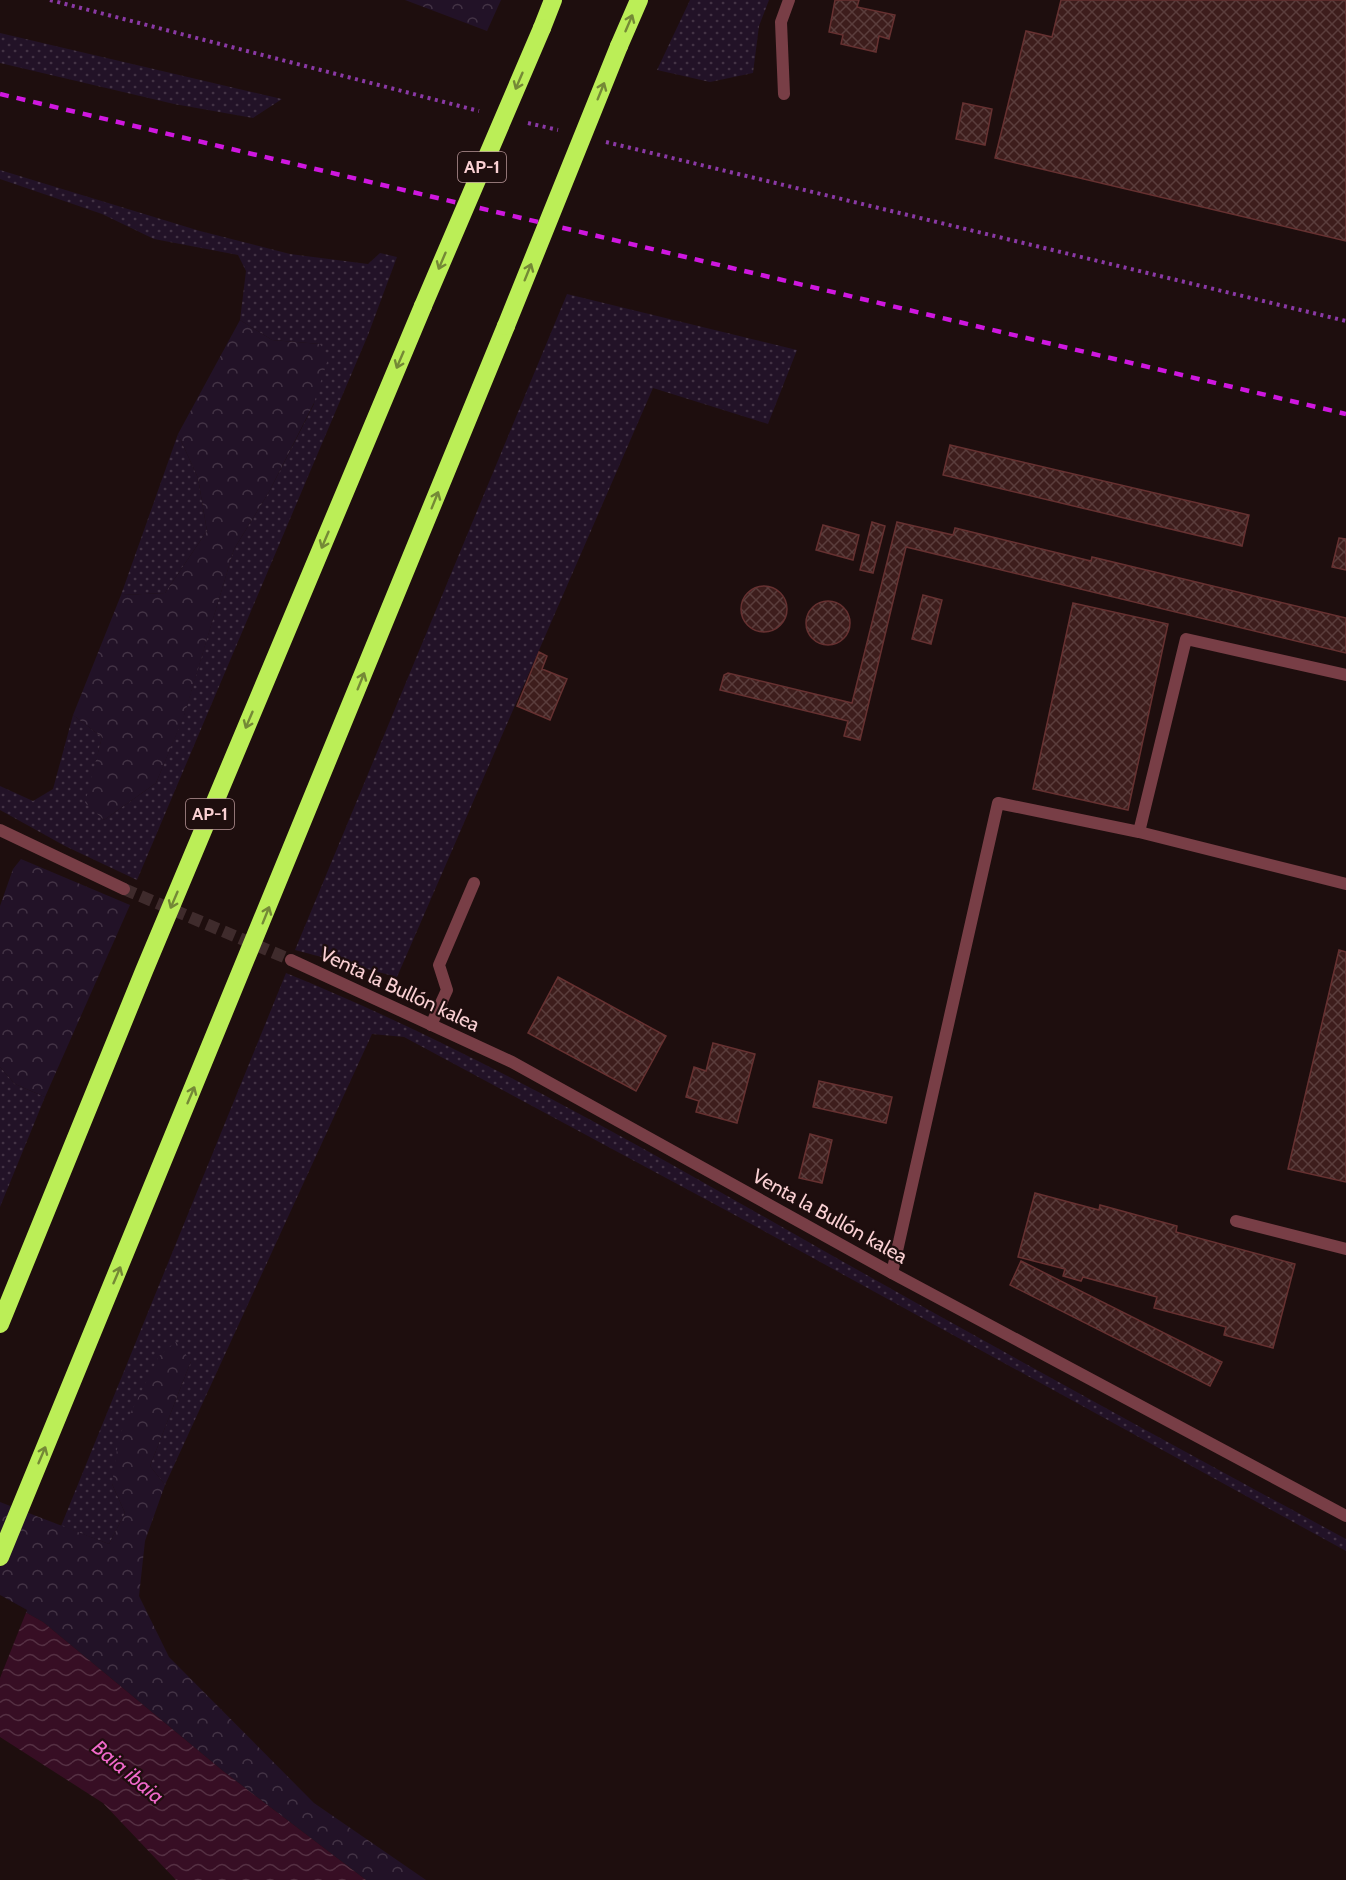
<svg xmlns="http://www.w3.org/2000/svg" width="1346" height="1880" viewBox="0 0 1346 1880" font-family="Cabin,sans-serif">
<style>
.grass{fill:url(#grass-dots)}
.forest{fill:url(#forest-crowns)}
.water{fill:url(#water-waves)}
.pier{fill:#1e0e0e}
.building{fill:url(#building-cross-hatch);stroke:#663131;stroke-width:1.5}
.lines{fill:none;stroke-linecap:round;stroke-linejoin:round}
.minor-tunnel{stroke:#3f2b2c;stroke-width:12;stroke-dasharray:12 6;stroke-linecap:butt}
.path{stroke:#8a39a5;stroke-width:4;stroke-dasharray:3 4.5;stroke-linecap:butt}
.service{stroke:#783e46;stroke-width:12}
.minor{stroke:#783e46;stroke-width:12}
.motorway{stroke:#bbee57;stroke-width:18}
.rail{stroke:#cf17df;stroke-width:4.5;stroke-dasharray:9 8;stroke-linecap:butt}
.motorway-bridge{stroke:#bbee57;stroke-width:18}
.oneway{stroke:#748936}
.labels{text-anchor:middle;stroke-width:4.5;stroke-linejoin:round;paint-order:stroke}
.shield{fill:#1e0e0e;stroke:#b89698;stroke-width:1.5}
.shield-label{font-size:18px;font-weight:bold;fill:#fad0d3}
.street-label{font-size:20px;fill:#fad0d3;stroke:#1e0e0e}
.water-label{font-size:21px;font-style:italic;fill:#f068ca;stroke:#1e0e0e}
</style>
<defs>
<pattern id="grass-dots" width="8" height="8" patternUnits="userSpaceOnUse" patternTransform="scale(1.5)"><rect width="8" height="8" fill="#221227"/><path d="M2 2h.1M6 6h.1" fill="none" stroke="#433345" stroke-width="1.8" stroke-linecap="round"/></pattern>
<pattern id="forest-crowns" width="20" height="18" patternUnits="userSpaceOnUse" patternTransform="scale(1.5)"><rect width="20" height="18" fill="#221227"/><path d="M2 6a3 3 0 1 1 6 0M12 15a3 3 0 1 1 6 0" fill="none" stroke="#433345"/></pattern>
<pattern id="water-waves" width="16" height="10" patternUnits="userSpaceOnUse" patternTransform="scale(1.5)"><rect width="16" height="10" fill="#370e24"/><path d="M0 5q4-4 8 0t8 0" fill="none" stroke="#553043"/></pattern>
<pattern id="building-cross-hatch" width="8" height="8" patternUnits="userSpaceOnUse" patternTransform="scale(1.5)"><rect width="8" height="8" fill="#3d1d1c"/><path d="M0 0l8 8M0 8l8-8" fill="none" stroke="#5a3d3c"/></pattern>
</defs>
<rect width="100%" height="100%" fill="#1e0e0e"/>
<path class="grass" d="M690,0h79l-10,26 -6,47 -43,9 -53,-12z
M0,33l282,66 -29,19 -79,-14 -174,-41z
M0,170l200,61 90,23 78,10 12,-11 17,4 -29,78 -231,545 -72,-34 -65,-36v-24l33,15 20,-12 20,-74 29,22 -16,66 18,17 52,-37 28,-68 50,-166 35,-57 45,-88 6,-60 -48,-4 -32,-20 6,-49 -8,-16 -84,-16 -52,-25 -102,-35z
M567,294l230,56 -29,74 -115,-36 -256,589 -102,-27z
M178,434l20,44 9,53 -42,62 -44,2z
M286,973c191,78 368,181 547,283 170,96 341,190 513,283v12l-613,-337 -329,-177 -32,-3 -207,451 -15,-19 41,-105 -79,123 13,29 -16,31 -48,-18z
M0,1067l15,17 30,13 -45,110z"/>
<path class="forest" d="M405,0h96l-14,31z
M240,320l32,20 48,4 8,15 -14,44 -45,89 -35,57 -50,167 -28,67 -52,37 -19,-17 17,-66 -29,-22 48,-120 44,-2 42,-62 -9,-53 -20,-44z
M21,859l109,46 -85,192 -30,-13 -15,-17v-161l13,-37z
M176,1342l15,19 -41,105 15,19 -20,56 -6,55 30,61 145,146 112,77h-60l-143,-109 -180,-149 -43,-24v-96l109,42 16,-31 -13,-29 7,-48 40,-80z"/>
<path class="water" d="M0,1598l43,24 180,149 143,109h-190l-73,-77 -103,-66z"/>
<path class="pier" d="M0,1595l27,15 -27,68z"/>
<path class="building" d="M835,0h24l-2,7 38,8 -6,24 -10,-3 -3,16 -35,-8 2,-9 -14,-3z
M1061,0h285v241l-351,-83 31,-127 26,6z
M963,103l29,6 -7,36 -29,-6z
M950,445l299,70 -7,31 -299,-71z
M872,522l13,4 -12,47 -13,-3z
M897,522l56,13 2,-7 136,33 1,-4 254,61v35l-440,-106 -46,193 -16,-4 4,-15 -128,-31 4,-15 4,-2 124,30z
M823,525l36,10 -6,25 -37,-10z
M1339,538l7,1v31l-14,-3z
M741 609a23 23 0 1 1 46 0a23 23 0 1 1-46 0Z
M923,595l19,5 -11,44 -19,-5z
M806 623a22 22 0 1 1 44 0a22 22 0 1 1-44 0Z
M1073,603l95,21 -40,186 -95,-21z
M539,652l8,4 -5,13 25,10 -17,41 -33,-14z
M1339,950l7,2v230l-58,-13z
M558,977l108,59 -30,55 -108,-58z
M713,1043l42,11 -18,69 -41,-11 3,-11 -13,-4 8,-30 12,4z
M819,1081l73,16 -6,26 -73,-16z
M810,1134l22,6 -10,43 -23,-5z
M1035,1193l64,17 1,-5 77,21 -1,6 119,32 -22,84 -49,-13 2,-8 -72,-19 3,-11 -74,-20 -2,4 -18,-5 2,-7 -47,-12z
M1021,1261l201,101 -12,24 -200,-101z"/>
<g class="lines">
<path class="minor-tunnel" d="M124,889l167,71"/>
<path class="path" d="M50,0l429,111
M528,123l30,7
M606,142l740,179"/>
<path class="service" d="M784,94l-3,-72 8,-22
M1139,832l47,-193 160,36
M431,1025l16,-35 -8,-25 35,-82
M1236,1221l110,28
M892,1273l106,-470 141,29 207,52"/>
<path class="minor" d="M0,830l124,59
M291,960l221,102 380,211 454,243"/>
<path class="motorway" d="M542,28l11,-28
M619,46l20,-46
M0,1324l144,-353 279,-665
M0,1557l506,-1231"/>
<path class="rail" d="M0,94l1346,320"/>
<path class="motorway-bridge" d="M423,306l119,-278
M506,326l113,-280"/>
</g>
<defs><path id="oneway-shaft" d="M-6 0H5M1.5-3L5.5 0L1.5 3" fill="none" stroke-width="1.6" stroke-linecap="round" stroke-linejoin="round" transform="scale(1.5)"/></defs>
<g class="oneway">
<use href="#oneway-shaft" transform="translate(629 23) rotate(-67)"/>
<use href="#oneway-shaft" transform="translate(519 81) rotate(113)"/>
<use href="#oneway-shaft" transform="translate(601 91) rotate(-68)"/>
<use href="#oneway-shaft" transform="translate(442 261) rotate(113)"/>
<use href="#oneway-shaft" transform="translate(528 272) rotate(-68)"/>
<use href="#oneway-shaft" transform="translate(400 360) rotate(113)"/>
<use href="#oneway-shaft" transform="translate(435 500) rotate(-68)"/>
<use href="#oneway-shaft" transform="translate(325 540) rotate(113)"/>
<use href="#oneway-shaft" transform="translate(361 681) rotate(-68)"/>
<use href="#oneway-shaft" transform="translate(249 720) rotate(113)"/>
<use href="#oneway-shaft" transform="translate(174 900) rotate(113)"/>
<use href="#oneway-shaft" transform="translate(266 915) rotate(-68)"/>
<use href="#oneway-shaft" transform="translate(191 1095) rotate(-67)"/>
<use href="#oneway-shaft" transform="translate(117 1275) rotate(-67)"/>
<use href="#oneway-shaft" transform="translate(42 1455) rotate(-67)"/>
</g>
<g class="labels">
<g class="shield">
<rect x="458" y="152" width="48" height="30" rx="4.5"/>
<rect x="186" y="799" width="48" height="30" rx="4.5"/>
</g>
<g class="shield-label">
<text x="482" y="173">AP-1</text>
<text x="210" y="820">AP-1</text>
</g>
<g class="street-label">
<text transform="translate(400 989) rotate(25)" y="7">Venta la Bullón kalea</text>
<text transform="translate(830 1216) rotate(29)" y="7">Venta la Bullón kalea</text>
</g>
<g class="water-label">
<text transform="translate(128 1772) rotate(40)" y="7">Baia ibaia</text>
</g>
</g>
</svg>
